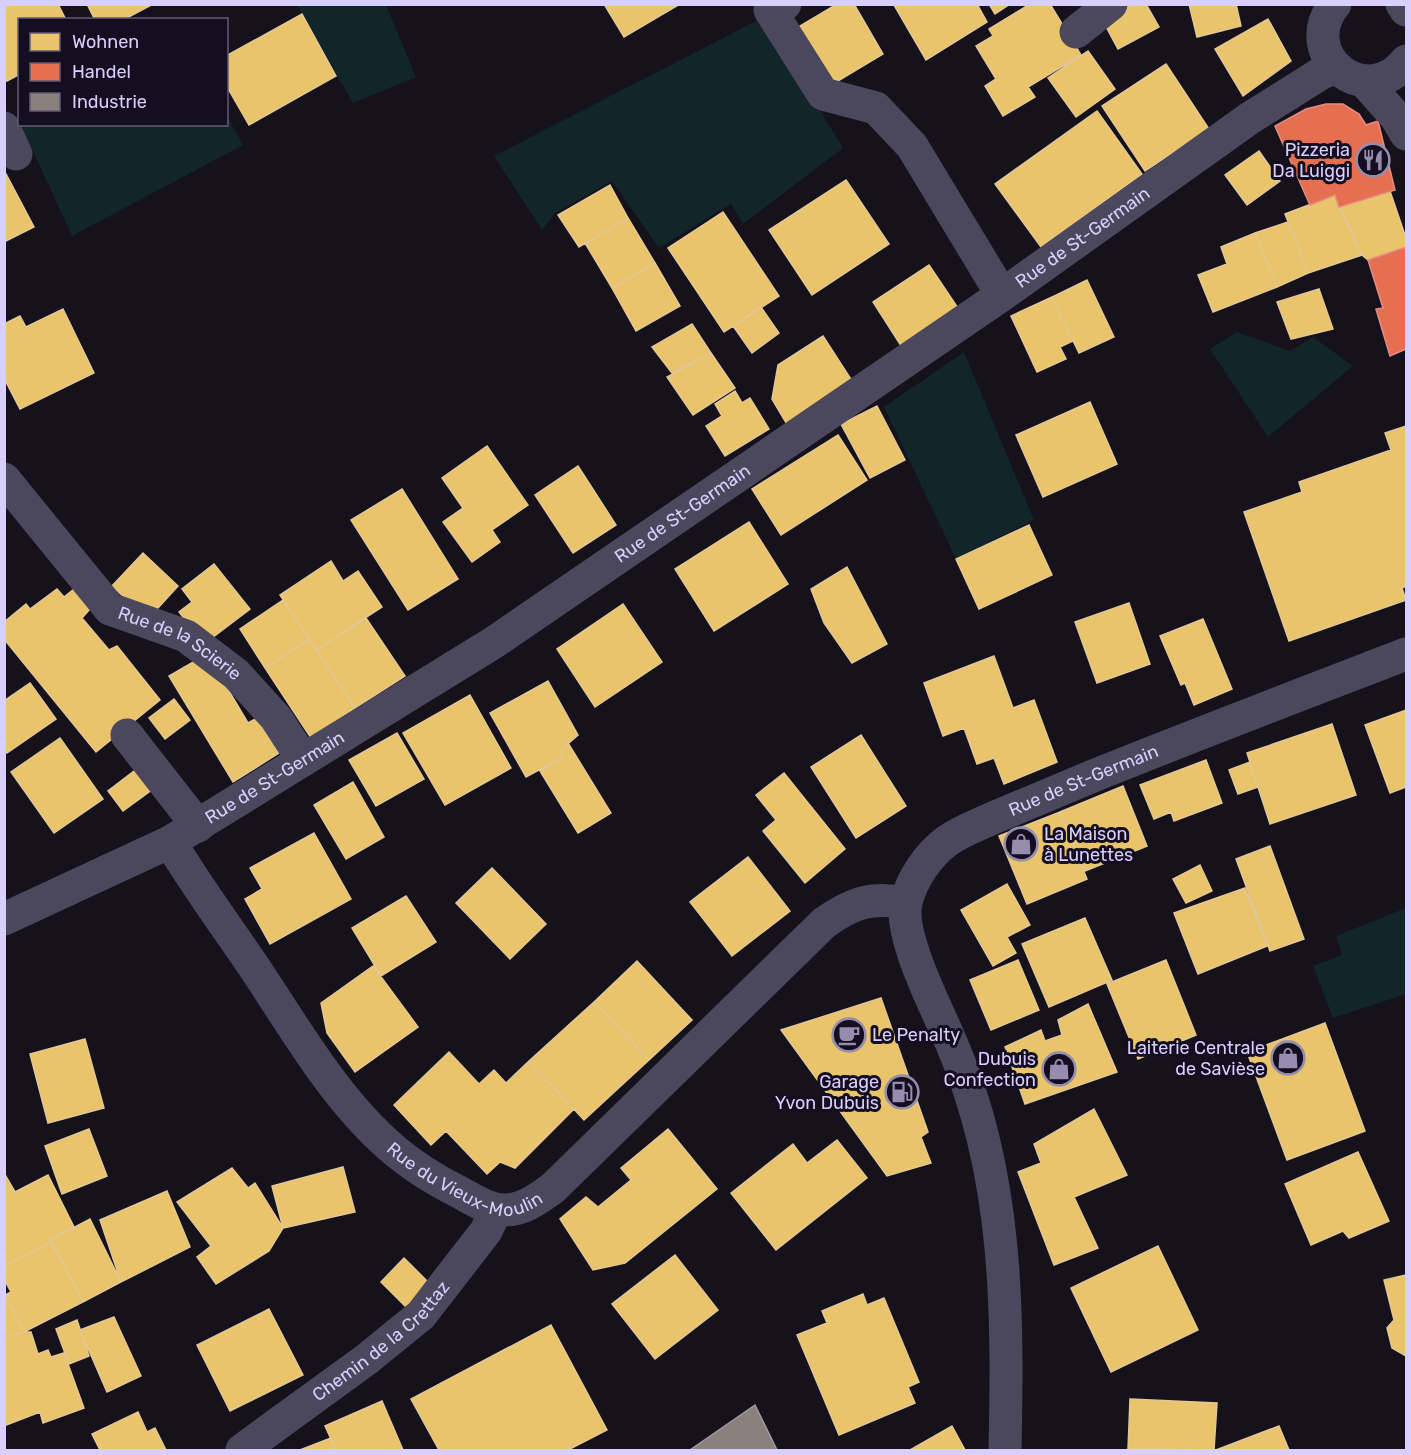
<svg xmlns="http://www.w3.org/2000/svg" width="1411" height="1455" viewBox="0 0 1411 1455" font-family="Rubik,sans-serif">
<style>
.green{fill:#122528}
.homes{fill:#e9c46a;stroke:#e4c796;stroke-width:1.5}
.shops{fill:#e76f51;stroke:#e38c85;stroke-width:1.5}
.industry{fill:#8a817c;stroke:#a298a3;stroke-width:1.5}
.lines{fill:none;stroke-linecap:round;stroke-linejoin:round}
.minor{stroke:#4b475d;stroke-width:33}
.labels{text-anchor:middle;stroke-width:6;stroke-linejoin:round;paint-order:stroke}
.poi-label{font-size:18px;fill:#d9cffd;stroke:#130e20;text-anchor:end}
.street-label{font-size:18px;fill:#d9cffd;stroke:#130e20}
</style>
<rect width="100%" height="100%" fill="#15121c"/>
<path class="green" d="M297,5h89l30,72 -63,26z
M764,17l79,131 -100,76 -12,-20 -72,44 -47,-67 -57,32 -13,17 -48,-74z
M227,116l16,29 -171,91 -51,-111 205,-1z
M1237,332l53,19 23,-14 40,29 -85,71 -58,-88z
M964,352l70,168 -78,39 -72,-152z
M1406,908v86l-73,24 -20,-52 29,-11 -6,-19z"/>
<path class="homes" d="M4,4h54l8,16h-46v54l-13,7 -3,-4z
M87,4h66l-30,16h-28z
M604,4h76l-56,33z
M837,4h17l29,50 -55,33 -33,-58z
M896,4h81l10,18 -61,38 -32,-55z
M989,4h21l-15,10z
M1030,4h20l31,51 -53,32 7,10 -32,19 -18,-30 11,-7 -20,-33 17,-10 -4,-7z
M1133,4h13l13,23 -41,22 -15,-28z
M1189,4h47l5,22 -44,11z
M302,14l34,62 -87,49 -23,-40v-29z
M1268,19l23,42 -48,35 -28,-47z
M1088,51l27,38 -39,28 -28,-39z
M1166,64l43,65 -64,42 -43,-65z
M1097,111l45,63 -101,73 -46,-63z
M1259,151l21,30 -33,24 -22,-30z
M4,170l30,57 -30,15z
M846,180l43,64 -77,51 -43,-65z
M610,185l18,33 -49,29 -21,-32z
M1390,191l16,47v9l-38,13 -6,-5 -23,-48z
M1335,195l27,60 -54,18 -23,-59z
M723,212l56,84 -55,36 -56,-84z
M628,218l27,45 -43,25 -27,-45z
M1288,222l20,51 -31,14 -22,-54z
M1255,233l22,54 -64,25 -15,-37 29,-11 -6,-17z
M655,263l25,43 -44,25 -24,-43z
M929,265l33,49 -57,38 -32,-50z
M1087,280l27,57 -35,16 -27,-56z
M1319,289l14,40 -42,10 -14,-37z
M1052,297l21,44 -13,6 6,12 -29,13 -26,-56z
M761,307l18,26 -27,20 -19,-27z
M63,309l31,64 -74,36 -16,-31v-54l16,-8 6,11z
M692,324l19,29 -39,20 -20,-26z
M823,336l31,48 -66,42 -16,-27 6,-34z
M711,353l24,35 -42,27 -26,-38z
M735,391l7,12 8,-5 19,31 -44,27 -19,-30 16,-10 -7,-12z
M1090,402l27,62 -74,33 -27,-62z
M877,406l28,54 -35,18 -29,-54z
M1406,426v160l-4,2 4,12 -117,41 -45,-129 58,-20 -3,-10 92,-32 -6,-17z
M838,435l29,45 -86,55 -29,-46z
M487,446l41,59 -36,25 8,12 -28,20 -29,-40 20,-14 -21,-30z
M578,466l38,59 -43,28 -38,-58z
M402,489l56,90 -50,31 -57,-90z
M749,522l39,62 -74,47 -39,-62z
M1029,525l23,50 -73,34 -23,-50z
M143,553l35,33 -30,33 -36,-33z
M331,561l12,20 15,-10 24,36 -66,43 -36,-55z
M214,564l36,45 -46,35 -25,-32 13,-10 -10,-13z
M847,567l40,77 -35,19 -28,-40 -13,-34z
M57,589l7,8 10,-8 16,20 -8,9 27,32 8,-4 43,54 -64,52 -92,-113v-17l22,-18 4,5z
M283,600l26,39 -44,29 -25,-39z
M1129,603l21,61 -53,19 -22,-61z
M623,604l39,58 -67,45 -38,-58z
M366,618l39,58 -50,32 -39,-58z
M1203,619l29,70 -38,16 -9,-22 -4,2 -21,-49z
M309,639l46,69 -44,30 -46,-70z
M207,654l41,69 9,-5 22,35 -46,29 -64,-106z
M994,656l19,52 21,-8 23,62 -53,22 -10,-26 -17,6 -13,-36 -21,8 -19,-53z
M548,681l30,54 -16,14 1,8 -37,20 -36,-64z
M30,683l26,36 -49,34 -3,-4v-48z
M470,695l41,73 -66,37 -42,-72z
M174,699l16,21 -25,19 -16,-21z
M1406,710v77l-16,6 -25,-68z
M1332,724l24,71 -86,29 -23,-71z
M397,733l27,46 -48,27 -27,-46z
M861,735l45,71 -50,32 -45,-71z
M60,738l43,61 -49,34 -43,-61z
M568,743l43,70 -33,20 -38,-62 23,-14 -1,-8z
M1206,760l16,43 -48,18 -3,-9 -17,7 -14,-34z
M1250,762l8,25 -20,7 -9,-24z
M138,768l15,21 -30,22 -15,-20z
M784,773l61,76 -40,34 -42,-52 13,-11 -20,-25z
M353,782l31,55 -38,22 -32,-54z
M1123,786l24,60 -62,25 -25,-59z
M1060,812l27,67 -60,25 -28,-68z
M314,833l37,66 -81,45 -25,-45 17,-10 -12,-21z
M1270,846l34,93 -34,12 -34,-92z
M748,857l42,54 -58,45 -42,-54z
M1200,865l12,26 -26,12 -13,-24z
M492,868l54,56 -36,35 -54,-56z
M1007,884l23,41 -23,12 9,16 -23,13 -32,-56z
M1245,888l22,58 -69,28 -24,-61z
M406,896l30,46 -55,34 -29,-48z
M1085,918l27,62 -63,27 -27,-63z
M1018,960l21,50 -48,20 -21,-50z
M1166,960l30,75 -58,24 -31,-75z
M637,961l55,59 -43,40 -55,-58z
M373,966l45,61 -63,45 -28,-39 -6,-30z
M881,998l47,134 -7,5 10,26 -44,13 -106,-146z
M594,1002l55,58 -65,60 -55,-59z
M1088,1004l29,68 -92,32 -20,-57 36,-17 4,11 17,-6 -4,-15z
M1325,1023l40,108 -78,29 -40,-108z
M85,1039l19,69 -56,15 -18,-69z
M449,1052l30,32 15,-14 12,13 23,-22 45,48 -59,59 -15,-6 -13,12 -41,-43 -15,14 -37,-40z
M1094,1109l33,66 -53,22 24,51 -44,17 -36,-93 23,-9 -7,-19z
M89,1129l18,47 -45,18 -17,-48z
M668,1129l49,60 -92,74 -32,7 -33,-51 26,-22 12,10 33,-27 -10,-12z
M837,1140l30,38 -91,72 -45,-57 62,-49 14,19z
M1358,1152l31,69 -40,17 -6,-7 -32,14 -26,-61z
M343,1167l12,45 -72,16 -11,-42z
M232,1168l16,20 7,-5 28,45 -14,23 -53,33 -19,-27 14,-11 -34,-44z
M4,1173l11,19 33,-17 26,52 -24,13 2,2 -48,24z
M167,1191l23,56 -69,35 -21,-62z
M90,1219l31,63 -38,20 -33,-62z
M52,1242l31,60 -59,30 -19,-37 6,-3 -7,-13v-13z
M1158,1246l40,84 -87,42 -40,-84z
M675,1255l43,55 -63,49 -43,-55z
M404,1258l26,26 -23,24 -26,-26z
M1406,1275v81l-14,-8 -5,-20 7,-8 -10,-40z
M4,1293l20,39 -20,6z
M863,1294l4,11 17,-7 35,84 -11,5 7,16 -76,32 -42,-100 30,-12 -5,-12z
M269,1309l34,66 -73,36 -33,-66z
M114,1317l27,59 -34,16 -27,-62z
M77,1320l12,36 -20,8 -13,-35z
M551,1325l56,105 -39,20h-129l-28,-51z
M24,1332h7l7,22 10,-4 3,7 13,-4 20,55 -41,15 -3,-11 -36,14v-88z
M1130,1399l87,4 -3,47 -86,-1z
M382,1401l21,49h-67l-11,-24z
M138,1412l9,20 8,-4 11,22h-66l-8,-16z
M952,1426l13,24h-55z
M1279,1426l10,24h-73z
M331,1438l5,12h-36z"/>
<path class="shops" d="M1326,104h17l16,10 7,11 12,-4 17,69 -56,17 -4,-12 -25,10 -35,-79 31,-17z
M1406,247v102l-16,7 -14,-47 7,-1 -15,-48z"/>
<path class="industry" d="M755,1405l22,45h-87z"/>
<g class="lines">
<g class="minor">
<path d="M785,4l-15,6 53,84 53,14 36,38 90,149"/>
<path d="M1335,4c-41,51 32,108 71,57"/>
<path d="M1402,4l4,6"/>
<path d="M1076,32l35,-28"/>
<path d="M1364,81l32,36 10,17"/>
<path d="M4,128l12,26"/>
<path id="s1" d="M4,479l106,130 76,27 50,38 40,44 27,42"/>
<path d="M127,735l71,91"/>
<path id="s2" d="M170,842c26,43 56,84 84,125 42,63 82,134 140,183 20,17 43,31 65,42 15,8 29,18 46,18 19,0 34,-12 48,-22l271,-265c28,-20 47,-27 82,-20"/>
<path id="s3" d="M4,919l166,-77 323,-199 509,-348 248,-177 70,-44 16,-7"/>
<path id="s4" d="M242,1450l125,-91 54,-44 65,-84 10,-21"/>
<path id="s5" d="M1005,1450c3,-138 3,-274 -52,-403 -14,-35 -55,-110 -47,-145 6,-23 22,-47 41,-61 14,-10 31,-16 46,-23 33,-14 66,-28 100,-42 104,-42 209,-82 313,-122"/>
</g>
</g>
<defs>
<g id="restaurant-ring" transform="scale(1.725)"><circle r="9.5" fill="#130e20" stroke="#948dae" stroke-width="1.5"/><path d="M-5-6h1v4h1v-4h1v4h1v-4h1v5L-1.5 .5V6h-2V.5L-5-1ZM5-6V6H3V1.5H1.5Q1.5-4 5-6Z" fill="#948dae"/></g>
<g id="shop-ring" transform="scale(1.725)"><circle r="9.5" fill="#130e20" stroke="#948dae" stroke-width="1.5"/><path d="M-5-2.5h2.3a2.7 3.5 0 0 1 5.4 0H5L5.5 6h-11ZM-1.5-2.5h3a1.5 2.3 0 0 0-3 0Z" fill="#948dae"/></g>
<g id="cafe-ring" transform="scale(1.725)"><circle r="9.5" fill="#130e20" stroke="#948dae" stroke-width="1.5"/><path d="M-5.5-4.5H6V0H3Q3 3.5 0 3.5H-2.5Q-5.5 3.5-5.5 0ZM3-3.2v2h1.7v-2ZM-6 4.5H4V6H-6Z" fill="#948dae"/></g>
<g id="fuel-ring" transform="scale(1.725)"><circle r="9.5" fill="#130e20" stroke="#948dae" stroke-width="1.5"/><path d="M-5.5-6h7V0h2V4h1.3V-2.5L3-4.5l.8-.8L6-3V5H2.5V1h-1V6h-7ZM-4.2-4.7v3.2H.2V-4.7Z" fill="#948dae"/></g>
</defs>
<g fill-rule="evenodd">
<use href="#restaurant-ring" x="1373" y="160"/>
<use href="#shop-ring" x="1021" y="844"/>
<use href="#cafe-ring" x="849" y="1035"/>
<use href="#shop-ring" x="1288" y="1058"/>
<use href="#shop-ring" x="1059" y="1069"/>
<use href="#fuel-ring" x="902" y="1092"/>
</g>
<g class="labels">
<g class="poi-label">
<text x="1350" y="156">Pizzeria<tspan x="1350" dy="21">Da Luiggi</tspan></text>
<text x="1044" y="840" text-anchor="start">La Maison<tspan x="1044" dy="21">à Lunettes</tspan></text>
<text x="872" y="1041" text-anchor="start">Le Penalty</text>
<text x="1265" y="1054">Laiterie Centrale<tspan x="1265" dy="21">de Savièse</tspan></text>
<text x="1036" y="1065">Dubuis<tspan x="1036" dy="21">Confection</tspan></text>
<text x="879" y="1088">Garage<tspan x="879" dy="21">Yvon Dubuis</tspan></text>
</g>
<g class="street-label">
<text dy="6" stroke="none"><textPath href="#s3" startOffset="1278">Rue de St-Germain</textPath></text>
<text dy="6" stroke="none"><textPath href="#s3" startOffset="792">Rue de St-Germain</textPath></text>
<text dy="6" stroke="none"><textPath href="#s1" startOffset="246">Rue de la Scierie</textPath></text>
<text dy="6" stroke="none"><textPath href="#s3" startOffset="306">Rue de St-Germain</textPath></text>
<text dy="6" stroke="none"><textPath href="#s5" startOffset="788">Rue de St-Germain</textPath></text>
<text dy="6" stroke="none"><textPath href="#s2" startOffset="462">Rue du Vieux-Moulin</textPath></text>
<text dy="6" stroke="none"><textPath href="#s4" startOffset="177">Chemin de la Crettaz</textPath></text>
</g>
</g>
<rect width="1411" height="1455" fill="none" stroke="#d9cffd" stroke-width="12"/>
<rect x="18" y="18" width="210" height="108" fill="#130e20" stroke="#625b78" stroke-width="1.5"/>
<rect x="30" y="33" width="30" height="18" fill="#e9c46a" stroke="#625b78" stroke-width="1.5"/>
<text x="72" y="48" font-size="18" fill="#d9cffd">Wohnen</text>
<rect x="30" y="63" width="30" height="18" fill="#e76f51" stroke="#625b78" stroke-width="1.5"/>
<text x="72" y="78" font-size="18" fill="#d9cffd">Handel</text>
<rect x="30" y="93" width="30" height="18" fill="#8a817c" stroke="#625b78" stroke-width="1.5"/>
<text x="72" y="108" font-size="18" fill="#d9cffd">Industrie</text>
</svg>
